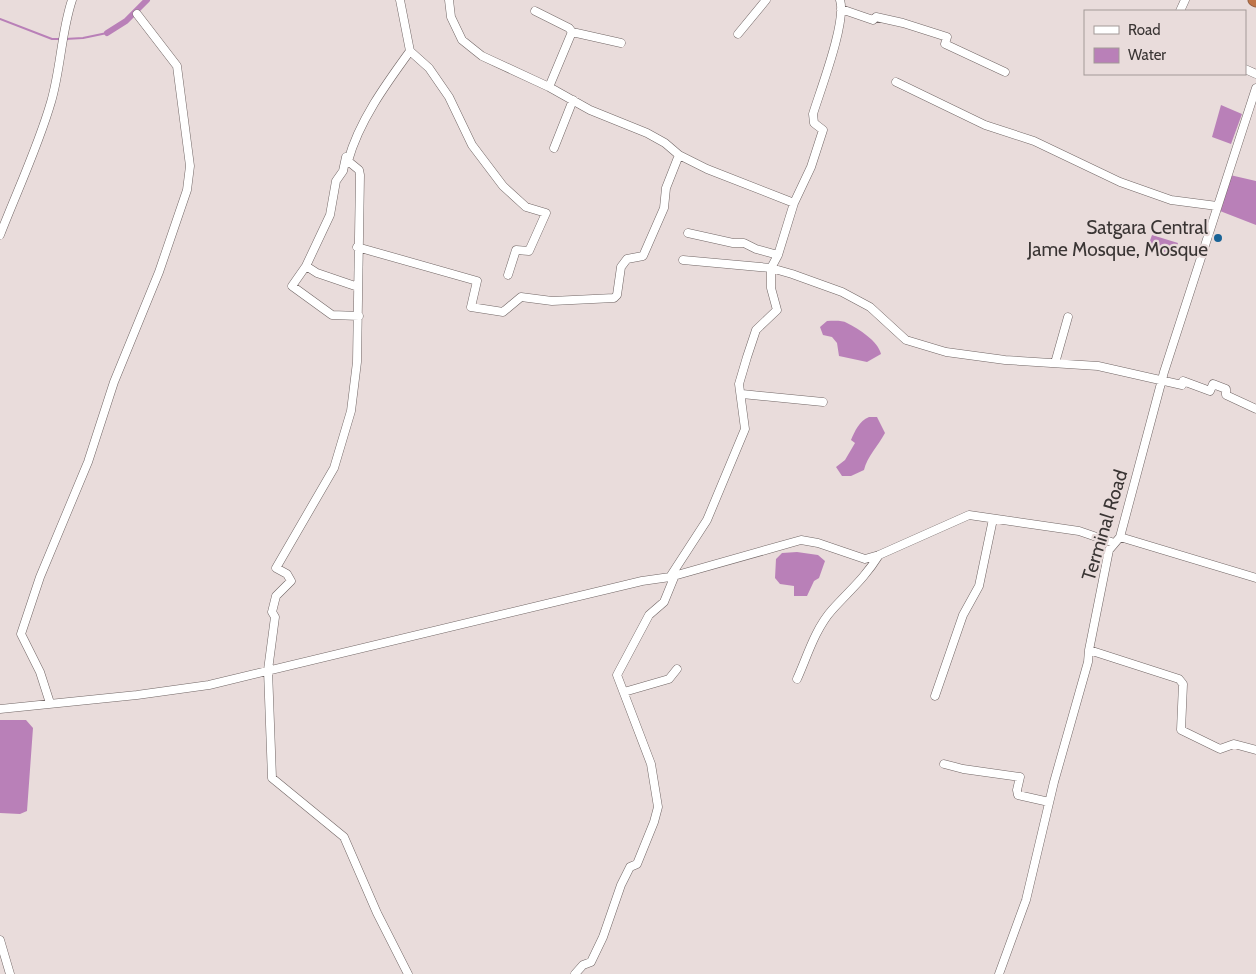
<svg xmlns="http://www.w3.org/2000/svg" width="1256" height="974" viewBox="0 0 1256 974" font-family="Cabin,sans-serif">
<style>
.water{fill:#b980b8}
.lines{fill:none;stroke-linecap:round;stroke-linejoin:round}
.stream{stroke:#b980b8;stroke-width:2}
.canal{stroke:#b980b8;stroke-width:6}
.minor-casing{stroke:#716665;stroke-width:9}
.highway-casing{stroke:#915f42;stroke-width:13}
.minor{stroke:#fff;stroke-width:8}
.highway{stroke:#c0754a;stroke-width:11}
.poi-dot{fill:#196396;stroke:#e9dcdb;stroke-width:2}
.labels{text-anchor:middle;stroke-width:4.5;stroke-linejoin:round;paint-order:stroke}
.poi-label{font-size:19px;fill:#3a3534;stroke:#e9dcdb;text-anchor:end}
.street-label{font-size:19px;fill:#3a3534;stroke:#e9dcdb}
</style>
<rect width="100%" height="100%" fill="#e9dcdb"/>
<path class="water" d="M1221,105l21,9 -11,30 -19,-7z
M1230,175l26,6v44l-36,-14z
M1152,235l26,8 -5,14 -26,-8z
M827,321c6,0 15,-1 20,2 12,6 31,18 34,31l-14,8 -28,-6 -2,-13 -5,-6 -9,-2 -3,-8z
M869,417h8l8,16c-7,13 -18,24 -21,37l-13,6h-9l-6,-9 9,-7 10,-17 -4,-3c4,-9 8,-19 18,-23z
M797,552l21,3 7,6 -6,17 -5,3 -7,15h-13v-10l-14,-2 -5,-6 1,-19 6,-6z
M0,720h26l7,8 -6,83 -7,3 -20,-1z"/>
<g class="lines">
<path class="stream" d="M0,19l52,20h8
M65,39l18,-1 24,-5"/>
<path class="canal" d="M107,33l19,-12 21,-21"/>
<g class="minor-casing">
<path id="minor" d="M400,0l10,51 19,17 20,29 23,48 31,41 23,21 20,6 -17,38 -13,-1 -8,25
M449,0l2,17 11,23 20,16 67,31 41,23 57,23 18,10 14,12 28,14 87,34
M841,9l32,11 3,-3 27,6 44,14 -2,7 60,28
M535,11l34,17 3,4
M1180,11l5,-11
M738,34l28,-34
M1245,69l11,5
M896,82l89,43 49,16 86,41 51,18 46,6
M549,87l23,-55 49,11
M554,148l19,-48
M688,233l45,10h11l12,6 22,6
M0,235c17,-44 38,-88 51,-133 10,-34 10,-69 21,-102
M357,247l120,34 -6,26 32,5 18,-15 31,4 62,-3 3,-3 4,-28 6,-8 16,-3 21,-48 2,-20 13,-33
M683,260l88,8 21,6 50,18 28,15 36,33 40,12 59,8 93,6 84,19 1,-4 27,10 3,-7 13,5v6l30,14
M306,266l24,-51 6,-34 7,-10 3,-14
M358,287l-41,-14 -11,-7 -14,20 40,29 27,1
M1055,363l13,-46
M742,394l81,8
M1120,537l136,41
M670,577l37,-57 38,-91 -6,-45 8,-27 9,-27 21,-20 -6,-22v-20l7,-13 16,-52 17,-36 12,-37 -9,-7 -1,-9c7,-23 34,-93 27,-114
M1089,650l90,29 4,5 -2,46 39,19 14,-5 22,6
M797,679c10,-22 18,-50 35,-69 18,-20 32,-31 47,-55
M624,692l45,-13 8,-10
M935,696l28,-81 16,-29 14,-67
M50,703l-10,-31 -19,-38 19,-57 48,-115 26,-80 45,-110 28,-82 3,-24 -13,-100 -40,-52
M0,709l137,-14 72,-10 433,-104 28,-4 131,-37 17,3 47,16 14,-4 90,-40 110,16 35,12
M944,764l19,5 57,8 -3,13 1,5 31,7
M0,940l10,34
M408,974l-31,-61 -33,-76 -72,-59 -4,-108 7,-53 -3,-5 4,-16 15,-15 -4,-7 -11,-6 58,-100 17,-57 6,-49 3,-187 -1,-5 -11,-9c11,-40 38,-77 62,-110
M575,974l8,-9 8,-3 12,-25 18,-52 9,-18 7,-3 17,-42 4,-15 -7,-43 -34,-89 32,-60 15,-13 11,-27
M999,974l27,-74 28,-118 34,-120 1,-12 20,-100 11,-13 44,-165 92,-284"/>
</g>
<g class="highway-casing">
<path id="highway" d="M1254,0l2,1"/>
</g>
<use href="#minor" class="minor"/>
<use href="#highway" class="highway"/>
</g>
<circle class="poi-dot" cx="1218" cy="238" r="5"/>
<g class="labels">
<g class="poi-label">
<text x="1208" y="234">Satgara Central<tspan x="1208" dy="22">Jame Mosque, Mosque</tspan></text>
</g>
<g class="street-label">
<text transform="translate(1104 525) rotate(-73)" y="7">Terminal Road</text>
</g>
</g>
<rect x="1084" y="10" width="162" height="65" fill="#e9dcdb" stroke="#a39998"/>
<rect x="1094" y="26" width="25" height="8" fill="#ffffff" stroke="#a39998"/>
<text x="1128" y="35" font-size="15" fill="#3a3534">Road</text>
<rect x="1094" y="48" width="25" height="15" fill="#b980b8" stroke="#a39998"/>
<text x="1128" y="60" font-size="15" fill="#3a3534">Water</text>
</svg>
